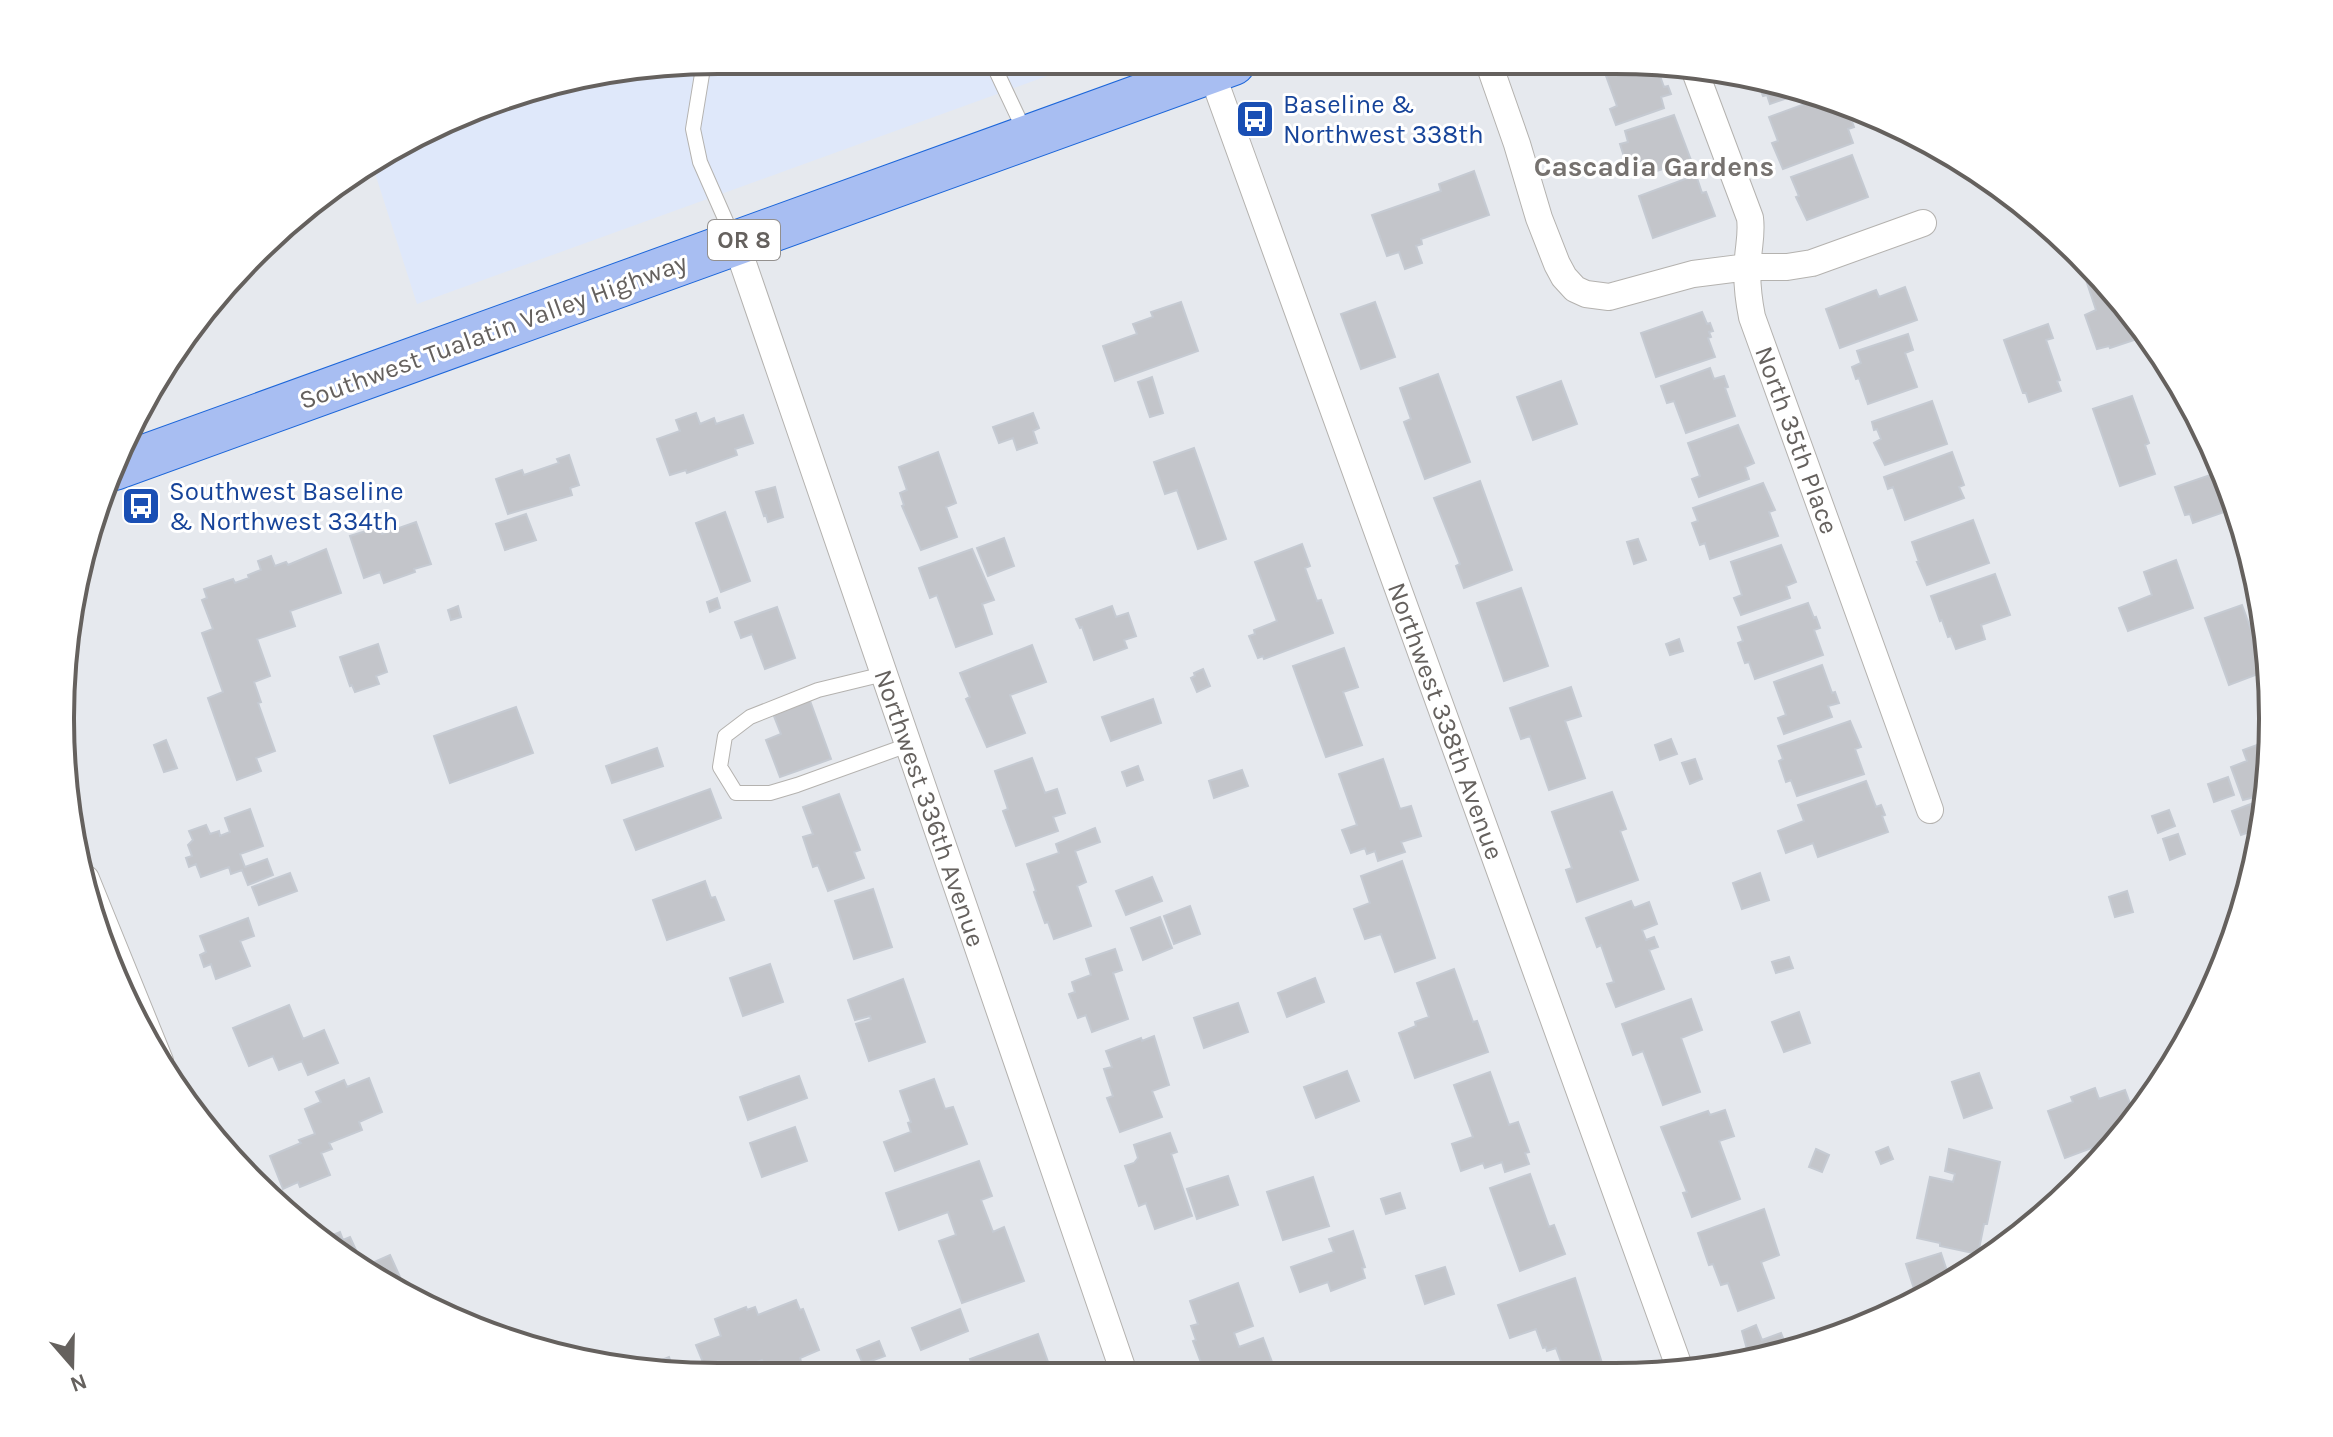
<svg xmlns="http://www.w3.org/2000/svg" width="2333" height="1437" viewBox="0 0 2333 1437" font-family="Karla,sans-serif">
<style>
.commercial{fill:#dfe8fa}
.building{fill:#c3c5ca;stroke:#c5cad2;stroke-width:2}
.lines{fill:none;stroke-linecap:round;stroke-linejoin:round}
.service-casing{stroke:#b4b2af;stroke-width:16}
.minor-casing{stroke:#b4b2af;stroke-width:28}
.trunk-casing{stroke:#1c66d9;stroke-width:46}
.service{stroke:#fff;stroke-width:14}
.minor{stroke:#fff;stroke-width:26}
.trunk{stroke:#a8bef2;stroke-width:44}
.labels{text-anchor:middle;stroke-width:6;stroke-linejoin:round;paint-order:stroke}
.shield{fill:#fff;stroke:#93908e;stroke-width:2}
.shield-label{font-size:24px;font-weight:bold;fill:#65615e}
.transit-label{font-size:26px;fill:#164399;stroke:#fff;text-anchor:start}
.street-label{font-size:26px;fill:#65615e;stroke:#fff}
.neighbourhood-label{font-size:28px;font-weight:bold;fill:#76726f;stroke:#fff}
.rim{fill:none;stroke:#65615e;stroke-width:4}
</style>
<rect width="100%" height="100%" fill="#e6e9ee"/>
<path class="commercial" d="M718,60l368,2 -669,242 -44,-137 134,-72z"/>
<path class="building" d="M1627,65h29l8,22 4,-1 3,8 -10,3 3,11 -48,17 -6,-16 7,-3 -12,-33z
M1757,81l45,12 -32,11 -3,-9 -4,1z
M571,84l-107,34 43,-23z
M1821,98l19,5 2,5 5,-1 7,20 -6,2 5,14 -70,26 -11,-26 6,-2 -9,-24z
M1674,115l17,45 -47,15 -5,-16 -13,4 -6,-19 8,-2 -3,-11z
M1852,155l16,42 -61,23 -11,-23 3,-1 -8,-19z
M1965,167l15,8 -11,4z
M1474,171l15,44 -68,24 1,5 -6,2 6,17 -17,6 -6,-17 -12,4 -15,-41 69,-24 -2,-7z
M1696,175l6,18 4,-1 9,24 -62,22 -14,-42z
M2092,268l17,16 37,52 -36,12 -1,-2 -12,3 -12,-34 11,-5 -13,-39z
M1905,287l12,33 -77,28 -14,-39 50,-19 3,7z
M1181,302l17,49 -83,30 -12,-35 34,-12 -4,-10 20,-7 -2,-5z
M1375,302l20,55 -34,12 -20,-55z
M1702,312l5,12 3,-1 3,8 -4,1 2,5 -3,1 7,19 -59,20 -15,-44z
M2048,324l5,14 -7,2 14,40 -3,1 4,10 -32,11 -3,-9h-3l-19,-53z
M1908,334l5,16 -8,3 12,34 -49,17 -9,-26 -3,1 -4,-12 9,-4 -4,-12z
M1710,368l4,11 10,-3 4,11 -3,1 10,28 -49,17 -12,-32 -7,2 -6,-17z
M1438,374l32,88 -45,17 -21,-57 7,-3 -11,-31z
M1152,377l11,36 -13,4 -12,-35z
M1561,381l16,43 -44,16 -16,-43z
M2132,396l17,47 -4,2 10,29 -35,12 -27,-77z
M1932,401l15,43 -62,21 -11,-22 7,-4 -4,-10 -3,1 -2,-8z
M696,413l4,11 14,-6 2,6 27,-9 10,28 -18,6 2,6 -50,18 -1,-3 -16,5 -13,-36 23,-8 -4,-11z
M1033,413l6,15 -6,3 4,12 -20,7 -4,-12 -14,5 -6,-16z
M1738,425l16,38 -9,4 4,12 -50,18 -7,-18 8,-3 -12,-33z
M1194,448l32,91 -28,10 -21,-59 -12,4 -11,-32z
M938,452l18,51 -10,4 11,30 -36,13 -19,-44 2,-1 -4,-12 7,-3 -8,-23z
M1952,452l12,33 -5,2 5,11 -59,22 -12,-33 -5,2 -4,-12z
M569,455l10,30 -9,3 2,7 -64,19 -12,-35 26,-9 2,5 35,-12 -2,-4z
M2222,471l16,36 -45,16 -3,-9 -5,1 -10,-28z
M1480,481l32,89 -48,18 -8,-22 4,-2 -26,-66z
M1763,483l12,27 -6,2 9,24 -68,23 -5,-16 -5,2 -8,-22 6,-2 -5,-13z
M775,487l8,30 -15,5 -2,-7 -2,1 -8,-24z
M725,512l25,69 -29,11 -25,-69z
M526,514l10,26 -31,10 -9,-26z
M1973,520l16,43 -62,22 -10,-23h2l-7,-20z
M416,522l15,42 -17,5 1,3 -31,11 -4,-11 -16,6 -14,-42 29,-9 3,7z
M1004,538l10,28 -26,10 -11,-28z
M1638,539l8,21 -12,4 -7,-22z
M1302,544l8,22 -5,2 12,33 4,-1 12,33 -69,26 -1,-3 -5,2 -9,-22 6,-2 -1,-4 23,-9 -22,-59z
M1781,545l15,37 -10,4 4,12 -49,17 -7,-17 8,-3 -11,-33z
M326,549l15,44 -51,18 5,15 -38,13 13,37 -16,6 7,20 -3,1 17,48 -19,7 5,13 -24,9 -29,-82 15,-6 -21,-59 11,-4 -11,-29 5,-2 -3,-9 29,-10 2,4 14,-5 -1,-3 13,-5 -3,-9 13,-5 4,10 11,-4 2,3z
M972,549l22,51 -12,4 10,30 -36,13 -19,-52 -7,3 -11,-30z
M2176,560l17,48 -65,23 -9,-23 33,-13 -8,-23z
M1995,574l15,41 -29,10 4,14 -29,10 -5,-13 -3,1 -6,-17 -2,1 -9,-25z
M1521,588l27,78 -44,15 -27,-78z
M717,598l3,10 -10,4 -3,-10z
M1808,603l6,15 2,-1 4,11 -6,2 9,25 -68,24 -6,-17 -4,1 -7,-20 5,-2 -5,-14z
M2242,605l24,66 -37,14 -24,-67z
M458,606l3,11 -10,3 -3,-10z
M1112,606l4,11 12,-4 8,23 -12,4 3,8 -33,12 -12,-33 -2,1 -4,-9z
M777,607l18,51 -30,11 -13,-35 -11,4 -6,-16z
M1679,639l4,12 -13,4 -4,-11z
M378,644l9,28 -11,4 3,8 -24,8 -3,-7 -2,1 -10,-29z
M1032,645l14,37 -36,13 15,38 -38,14 -21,-48 4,-2 -10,-24z
M1344,648l14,39 -15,5 19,53 -36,12 -33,-91z
M1822,665l10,28 3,-1 4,11 -11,3 4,11 -48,17 -6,-16 8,-3 -12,-33z
M1203,669l7,17 -13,6 -6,-14 4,-2 -1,-3z
M1571,687l10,29 -16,5 20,57 -36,12 -19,-54 -9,3 -11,-31z
M809,698l22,61 -51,18 -14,-37 15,-6 -9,-23z
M1153,699l8,24 -50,18 -9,-24z
M516,707l17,46 -83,30 -16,-47z
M1850,721l11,26 -6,2 9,25 -67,22 -6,-16 -5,2 -7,-21 4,-2 -5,-13z
M1671,739l6,15 -17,6 -5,-15z
M166,740l11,28 -13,4 -10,-27z
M2271,740l1,21 -6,33 -23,6 -12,-33 16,-6 -4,-11z
M657,748l6,18 -51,17 -6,-17z
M1032,758l13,35 12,-4 8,24 -12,4 5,14 -42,15 -13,-35 5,-2 -13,-38z
M1383,759l17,50 11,-3 10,30 -20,6 4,10 -27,9 -3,-10 -8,3 -2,-6 -14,5 -9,-23 15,-5 -18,-51z
M1695,759l7,20 -12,5 -8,-21z
M1138,766l5,14 -16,6 -5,-14z
M1242,770l6,16 -34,12 -5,-17z
M2228,777l6,18 -20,7 -6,-18z
M1866,781l10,26 5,-2 4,10 -3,1 6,16 -70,25 -5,-14 -27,10 -8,-22 26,-10 -6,-16z
M710,789l11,29 -85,32 -12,-30z
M1612,792l14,37 -6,2 18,49 -61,22 -11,-32 6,-2 -20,-56z
M839,794l21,56 -6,2 10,26 -36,13 -10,-26 -5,2 -10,-30 10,-3 -10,-27z
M2264,799l-3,29 -20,7 -9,-24z
M250,809l13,37 -23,8 5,13 22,-8 6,16 -25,10 -6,-15 -11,4 -2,-7 -28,10 -5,-13 -7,3 -3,-9 6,-2 -4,-11 5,-5 -4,-9 17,-6 4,9 9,-3 1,5 10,-4 -5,-14z
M2169,810l6,16 -17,7 -6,-17z
M1095,828l5,14 -25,9 11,31 -9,4 14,40 -37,13 -6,-17 -3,1 -11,-31 2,-1 -9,-27 32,-11 -3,-9z
M2178,834l7,20 -15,6 -7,-21z
M1402,861l33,97 -40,14 -14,-38 -16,5 -11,-30 16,-6 -9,-27z
M290,873l7,18 -38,14 -7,-18z
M1760,873l9,27 -27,9 -9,-26z
M1152,877l10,24 -36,14 -10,-24z
M705,881l6,17 4,-1 9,23 -57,20 -14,-40z
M873,889l19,58 -38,12 -19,-58z
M2127,891l6,21 -18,5 -6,-20z
M1631,901l3,7 15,-6 8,22 -15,6 4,10 8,-3 4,10 -9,3 15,39 -48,18 -9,-23 7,-2 -13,-37 -4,2 -11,-29z
M1190,906l10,28 -26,10 -10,-28z
M1160,917l12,31 -29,12 -12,-32z
M248,918l6,18 -14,5 10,25 -34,13 -5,-15 -7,3 -4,-12 6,-3 -6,-16z
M1115,949l7,21 -9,3 15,46 -36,13 -6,-17 -8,3 -9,-24 6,-2 -3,-10 19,-7 -5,-16z
M1789,957l4,11 -17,5 -4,-11z
M770,964l13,38 -40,14 -13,-38z
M1454,969l19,53 4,-1 11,31 -73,26 -16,-45 17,-7 -1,-4 14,-5 -12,-34z
M1315,978l9,24 -37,15 -9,-24z
M903,979l22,63 -56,19 -13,-37 15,-5 -1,-3 -15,4 -7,-20z
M1691,999l11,31 -21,8 19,54 -37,13 -20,-54 -10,4 -11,-31z
M1238,1003l10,29 -44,16 -10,-30z
M289,1005l14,34 21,-9 14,33 -30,12 -6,-14 -23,9 -6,-14 -24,10 -16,-38z
M1799,1012l11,31 -26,9 -12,-30z
M1154,1036l15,49 -17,6 10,26 -42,15 -13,-34 6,-2 -9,-27 8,-2 -6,-16 35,-13 1,3z
M1347,1071l12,30 -43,17 -12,-31z
M1490,1072l19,53 9,-3 11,30 -4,1 4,11 -24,8 -3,-10 -17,6 -2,-5 -22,8 -9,-27 21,-7 -19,-52z
M1979,1073l13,35 -28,10 -12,-36z
M799,1076l8,22 -59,22 -8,-23z
M2161,1077l1,3 -8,12 -4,-11z
M369,1078l13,34 -23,10 3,8 -33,13 3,6 -11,4 9,22 -30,12 -2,-5 -15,7 -13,-33 31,-13 -2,-3 16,-6 -10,-25 16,-7 -5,-10 28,-12 3,7z
M934,1079l11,30 8,-2 14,37 -72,27 -11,-29 27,-10 -3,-9 3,-1 -11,-31z
M2095,1088l4,11 26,-9 11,30 -22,23 -1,-3 -48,18 -17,-47 25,-9 -2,-5z
M1725,1110l9,26 -15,5 21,58 -48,18 -9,-24 4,-1 -26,-65 47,-16 2,4z
M795,1127l12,34 -45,16 -12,-34z
M1170,1133l7,19 -6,2 21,62 -37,13 -9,-26 -7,3 -14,-40 9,-3 4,-5 -4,-13z
M1888,1147l5,12 -12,5 -5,-12z
M1816,1149l13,6 -7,17 -13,-5z
M1949,1149l51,13 -13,62h-3l-6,30 -38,-8v-3l-23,-5 13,-61 23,5 2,-8 -10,-3z
M979,1161l13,35 -11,4 12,32 11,-5 20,54 -62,22 -23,-62 17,-6 -8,-23 -49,18 -13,-37z
M1530,1174l19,53 5,-2 11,29 -45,17 -30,-83z
M1228,1176l10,29 -41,14 -10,-30z
M1313,1177l16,49 -46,14 -16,-48z
M1400,1193l5,15 -19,6 -5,-15z
M1764,1209l15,46 -18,7 13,36 -36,13 -10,-28 -7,2 -8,-21 -4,1 -11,-32z
M1353,1231l12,36 -3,1 3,10 -34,13 -3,-9 -28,10 -9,-25 43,-15 -5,-13z
M340,1232l3,8 7,-3 6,13 -9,4 2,5 -31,-18z
M1941,1253l10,30 -35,12 -10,-31z
M390,1255l10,22 -11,5 -11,-6 -6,-13z
M1445,1267l9,27 -29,10 -9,-28z
M1575,1278l27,85 -36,12 -10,-27 -9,3 -1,-4 -3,1 -7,-19 -26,9 -12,-33z
M1238,1283l15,43 -19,7 5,14 24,-9 9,24 -28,12h-36l-3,-10 -3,1 -9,-24 3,-1 -5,-14 7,-2 -8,-23z
M796,1300l4,10 3,-1 16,41 -19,8 1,4 -13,5 -2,-4 -19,8 -5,-11 -22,8 1,4h-34l-11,-27 25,-9 -6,-17 31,-12 1,3 8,-3 3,8z
M960,1309l8,22 -47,19 -9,-22z
M1756,1325l6,15 19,-7 8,20 -39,7 -8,-29z
M1038,1334l14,39h-77l-5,-14z
M879,1341l6,15 -22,8 -6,-14z
M669,1357l6,15 -41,-1z
M897,1363l4,9h-14l-2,-5z
M1481,1367l3,8h-24z"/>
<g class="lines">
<g class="service-casing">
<path id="service" d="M704,62l-11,67 7,33 33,75
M992,62l34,72
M1145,62l10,25
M884,674l-66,16 -68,27 -25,19 -5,31 16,26h34l27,-8 111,-40"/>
</g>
<g class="minor-casing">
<path id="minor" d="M1489,64l28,80 22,74 18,46 7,13 11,12 11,5 23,3 84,-23 55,-7h39l25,-4 111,-40
M1693,66l57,152c2,15 -1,26 -2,40 -2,20 0,39 4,59l178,493
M1211,71l470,1301
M736,243l388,1130
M86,879l74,182"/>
</g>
<g class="trunk-casing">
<path id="trunk" d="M114,468l1119,-405"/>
</g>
<use href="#service" class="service"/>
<use href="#minor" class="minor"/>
<use href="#trunk" class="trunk"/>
</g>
<defs>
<g id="bus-square" transform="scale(2)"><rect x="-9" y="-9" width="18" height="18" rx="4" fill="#1a4fb4" stroke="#fff"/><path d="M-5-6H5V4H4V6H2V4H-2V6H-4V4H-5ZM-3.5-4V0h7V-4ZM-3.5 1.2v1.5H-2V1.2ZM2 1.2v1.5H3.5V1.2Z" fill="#fff"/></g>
</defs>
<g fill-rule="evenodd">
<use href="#bus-square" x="1255" y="119"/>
<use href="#bus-square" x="141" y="506"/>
</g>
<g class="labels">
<rect class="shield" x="708" y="220" width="72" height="40" rx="6"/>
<g class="shield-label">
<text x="744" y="248">OR 8</text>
</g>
<g class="transit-label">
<text x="1283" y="113">Baseline &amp;<tspan x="1283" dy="30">Northwest 338th</tspan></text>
<text x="169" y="500">Southwest Baseline<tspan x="169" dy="30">&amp; Northwest 334th</tspan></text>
</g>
<g class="street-label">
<text transform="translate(493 331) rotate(-20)" y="9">Southwest Tualatin Valley Highway</text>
<text transform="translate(1797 440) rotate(70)" y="9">North 35th Place</text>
<text transform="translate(1446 721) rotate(70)" y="9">Northwest 338th Avenue</text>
<text transform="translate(930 808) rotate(71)" y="9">Northwest 336th Avenue</text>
</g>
<g class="neighbourhood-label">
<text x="1654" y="176">Cascadia Gardens</text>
</g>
</g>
<path d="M0 0H2333V1437H0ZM718 74H1615A644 644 0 0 1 2259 718V719A644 644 0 0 1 1615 1363H718A644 644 0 0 1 74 719V718A644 644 0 0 1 718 74Z" fill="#fff" fill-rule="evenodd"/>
<path class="rim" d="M718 74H1615A644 644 0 0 1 2259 718V719A644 644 0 0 1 1615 1363H718A644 644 0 0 1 74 719V718A644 644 0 0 1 718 74Z"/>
<g transform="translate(72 1365) rotate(160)" stroke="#ffffff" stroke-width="6" paint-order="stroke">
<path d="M0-6L14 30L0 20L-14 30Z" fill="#65615e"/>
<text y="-12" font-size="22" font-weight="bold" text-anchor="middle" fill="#65615e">N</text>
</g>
</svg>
